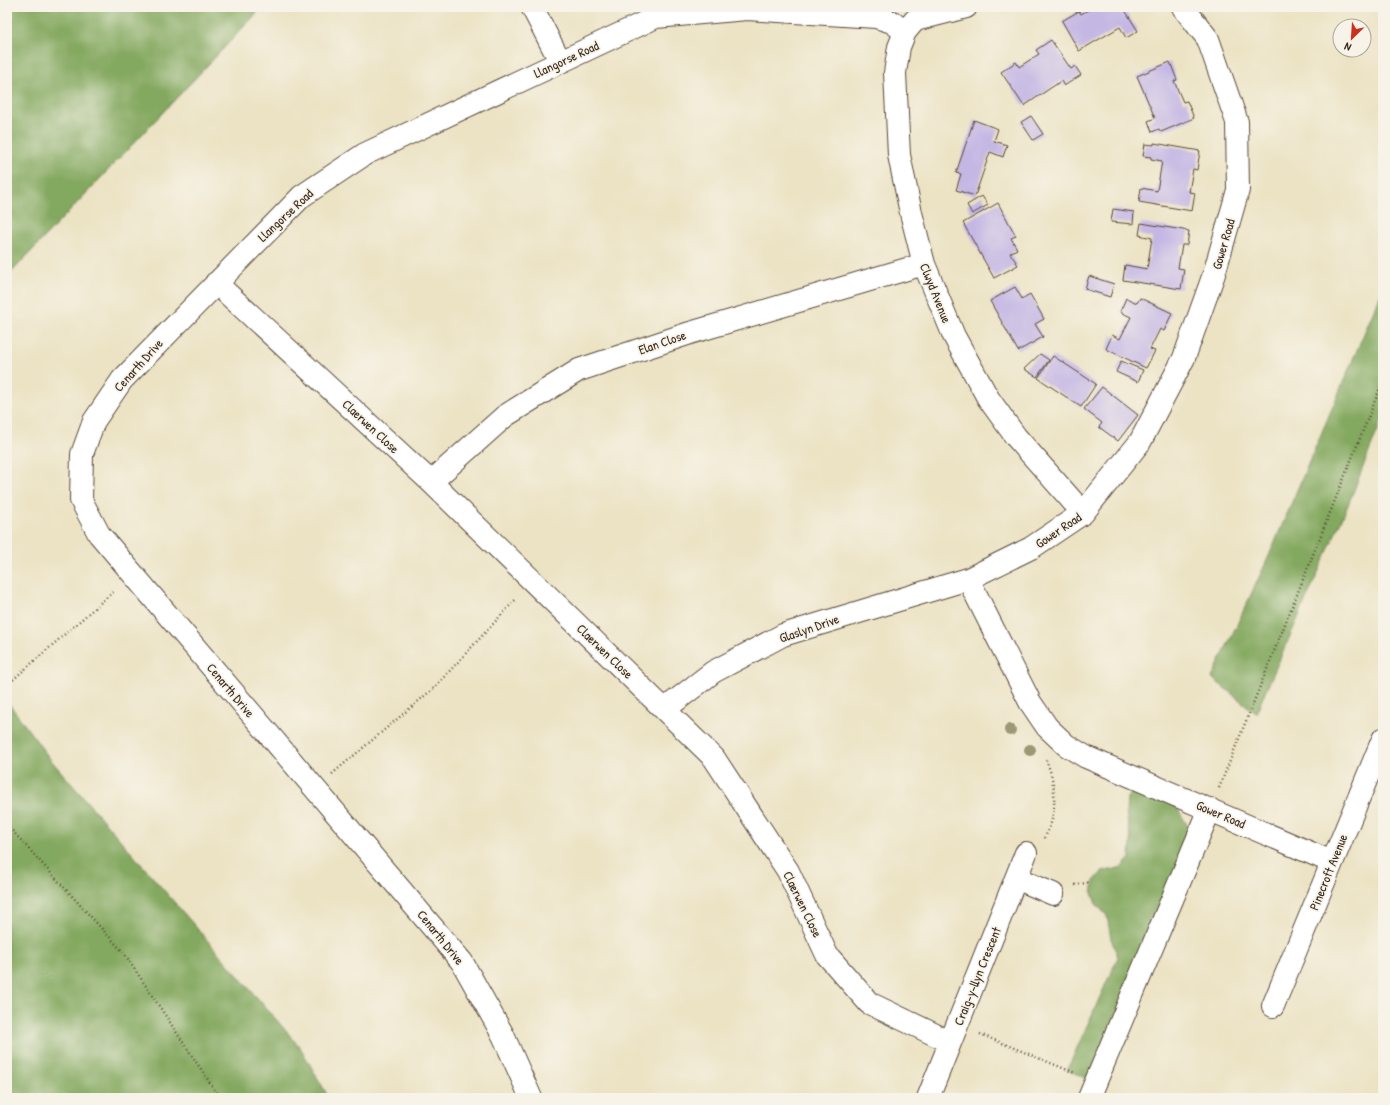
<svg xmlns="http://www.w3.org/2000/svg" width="1390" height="1105" viewBox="0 0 1390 1105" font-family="'Patrick Hand',sans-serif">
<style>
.forest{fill:#83a85e;stroke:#5f693e}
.building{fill:#c5b7e4}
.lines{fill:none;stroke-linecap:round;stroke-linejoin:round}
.minor-casing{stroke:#564637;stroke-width:24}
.path{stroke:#564637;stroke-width:2.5;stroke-dasharray:1 3;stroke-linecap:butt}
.minor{stroke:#fff;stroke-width:22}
.tree{fill:#9c9775}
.labels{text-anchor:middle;stroke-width:3.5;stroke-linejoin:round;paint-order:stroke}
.street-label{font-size:13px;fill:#3b2a1e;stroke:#f7f3e8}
</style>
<rect width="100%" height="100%" fill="#f7f3e8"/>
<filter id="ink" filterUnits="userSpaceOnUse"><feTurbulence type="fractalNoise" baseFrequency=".025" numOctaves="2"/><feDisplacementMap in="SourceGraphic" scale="8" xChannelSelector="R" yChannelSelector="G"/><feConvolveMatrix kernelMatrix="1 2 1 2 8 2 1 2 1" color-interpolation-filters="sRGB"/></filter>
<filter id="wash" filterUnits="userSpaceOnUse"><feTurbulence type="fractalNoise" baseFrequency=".012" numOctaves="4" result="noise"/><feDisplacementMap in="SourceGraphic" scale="16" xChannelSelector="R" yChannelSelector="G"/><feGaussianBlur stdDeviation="0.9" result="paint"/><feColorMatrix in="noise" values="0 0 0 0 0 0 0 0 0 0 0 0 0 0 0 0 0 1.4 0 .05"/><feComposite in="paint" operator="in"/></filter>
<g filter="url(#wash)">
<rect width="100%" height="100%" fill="#ece3c4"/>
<path class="forest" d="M7,7h252l-2,6 -250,264z
M1383,289v128l-35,88 -92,208 -44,-35 56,-120z
M7,701l43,58 250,288 29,51h-322z
M1139,788l37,18 13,22 5,19 -46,98 -16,21 -37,116 -28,-12 51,-113 -7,-18 -4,-23 -11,-12 -4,-11 2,-12 8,-9 20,-5 8,-9 1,-17 -5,-28 1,-16z"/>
<g id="blocks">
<path class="building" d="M1093,7h30l15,24 -12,7 -6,-11 -41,24 -17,-30 17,-10 2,3z
M1051,40l20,29 4,-3 6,9 -17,11 -3,-5 -37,25 -23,-34 15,-10 3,5 20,-13 -3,-4z
M1170,62l7,18 -3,1 9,21 4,-1 7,17 -33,14 -2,-3 -7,3 -4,-11 7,-3 -18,-42z
M1031,116l12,18 -10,6 -12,-18z
M974,120l24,9 -4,12 13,4 -4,12 -13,-5 -15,44 -19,-6 5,-16 -5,-1z
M1154,143l46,8 -3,19 -4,-1 -4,23 6,1 -3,18 -53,-9 2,-14 16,3 5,-30 -11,-2v-2l-8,-1 2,-12 9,1z
M982,196l6,9 -16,9 -5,-9z
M998,203l18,33 -5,2 6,11 -7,4 8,12 -24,13 -31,-55z
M1113,209l21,3 -1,12 -22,-2z
M1141,223l48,8 -2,14h-5l-4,23 6,1 -3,20 -58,-9 2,-15 22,4 5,-31 -13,-3z
M1089,276l25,8 -4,13 -25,-8z
M1015,287l7,12 8,-5 14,25 -9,5 8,13 -25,14 -28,-50z
M1126,298l11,5 3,-5 32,15 -8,18 -4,-2 -10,20 5,2 -9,17 -40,-19 6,-14 8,4 11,-22 -11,-5z
M1040,354l9,6 -12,17 -13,-8z
M1053,356l43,28 -15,23 -43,-29z
M1121,361l22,9 -5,12 -22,-10z
M1102,387l36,28 -20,26 -19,-14 3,-4 -18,-14z"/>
</g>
</g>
<g filter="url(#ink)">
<use href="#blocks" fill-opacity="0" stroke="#564637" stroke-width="1"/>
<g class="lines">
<g class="minor-casing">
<path id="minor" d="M532,7l28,54
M966,7l-51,13 -10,12 -6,15 -4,26 4,82 12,58 13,51 30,72 34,62 28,39 67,76
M1183,7l25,32 29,83 1,68 -24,84 -30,84 -44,84 -57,71 -52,35 -63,31 62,123 17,25 19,18 20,12 246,105
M216,283l215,199 283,276 74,113 39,84 42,48 81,39
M431,482l74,-66 74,-46 111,-37 234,-69
M665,709l48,-37 70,-37 185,-56
M1016,878l37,16
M1273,1006l110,-267
M531,1098l-28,-63 -41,-73 -363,-428 -18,-34 1,-46 12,-33 28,-41 180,-184 63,-42 291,-137 91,-8 129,8 16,5 13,10
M928,1098l98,-245
M1089,1098l121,-289"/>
</g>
<path class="path" d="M7,685l108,-95
M332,774l102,-86 83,-90
M1219,788l164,-407
M7,825l117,128 96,145
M1044,838c10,-15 12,-37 9,-54 -1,-8 -4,-17 -7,-24
M1075,885l15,-3
M980,1034l95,39"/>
<use href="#minor" class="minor"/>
</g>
<g class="tree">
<circle cx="1010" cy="730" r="6"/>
<circle cx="1030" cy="750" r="6"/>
</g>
</g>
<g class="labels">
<g class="street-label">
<text transform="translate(566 59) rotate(-25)" y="5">Llangorse Road</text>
<text transform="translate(285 215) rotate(-43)" y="5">Llangorse Road</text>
<text transform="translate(1223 244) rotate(-74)" y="5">Gower Road</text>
<text transform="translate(936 293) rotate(68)" y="5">Clwyd Avenue</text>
<text transform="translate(662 342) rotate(-19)" y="5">Elan Close</text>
<text transform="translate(138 365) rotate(-48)" y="5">Cenarth Drive</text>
<text transform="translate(371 426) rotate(43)" y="5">Claerwen Close</text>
<text transform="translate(1058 530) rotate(-34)" y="5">Gower Road</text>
<text transform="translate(809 628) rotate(-19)" y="5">Glaslyn Drive</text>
<text transform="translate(605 651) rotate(44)" y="5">Claerwen Close</text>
<text transform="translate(231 690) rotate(50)" y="5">Cenarth Drive</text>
<text transform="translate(1221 814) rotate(23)" y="5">Gower Road</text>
<text transform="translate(1328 872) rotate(-68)" y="5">Pinecroft Avenue</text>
<text transform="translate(803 904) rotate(64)" y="5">Claerwen Close</text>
<text transform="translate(441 937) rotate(51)" y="5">Cenarth Drive</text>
<text transform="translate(977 976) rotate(-68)" y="5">Craig-y-llyn Crescent</text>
</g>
</g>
<rect width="1390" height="1105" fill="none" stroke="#f7f3e8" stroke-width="24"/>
<g transform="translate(1352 38) rotate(205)"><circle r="19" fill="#f7f3e8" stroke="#aca397"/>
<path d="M0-3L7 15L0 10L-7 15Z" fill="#c8321e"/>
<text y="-6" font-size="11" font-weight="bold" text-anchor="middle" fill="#3b2a1e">N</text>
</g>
</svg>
